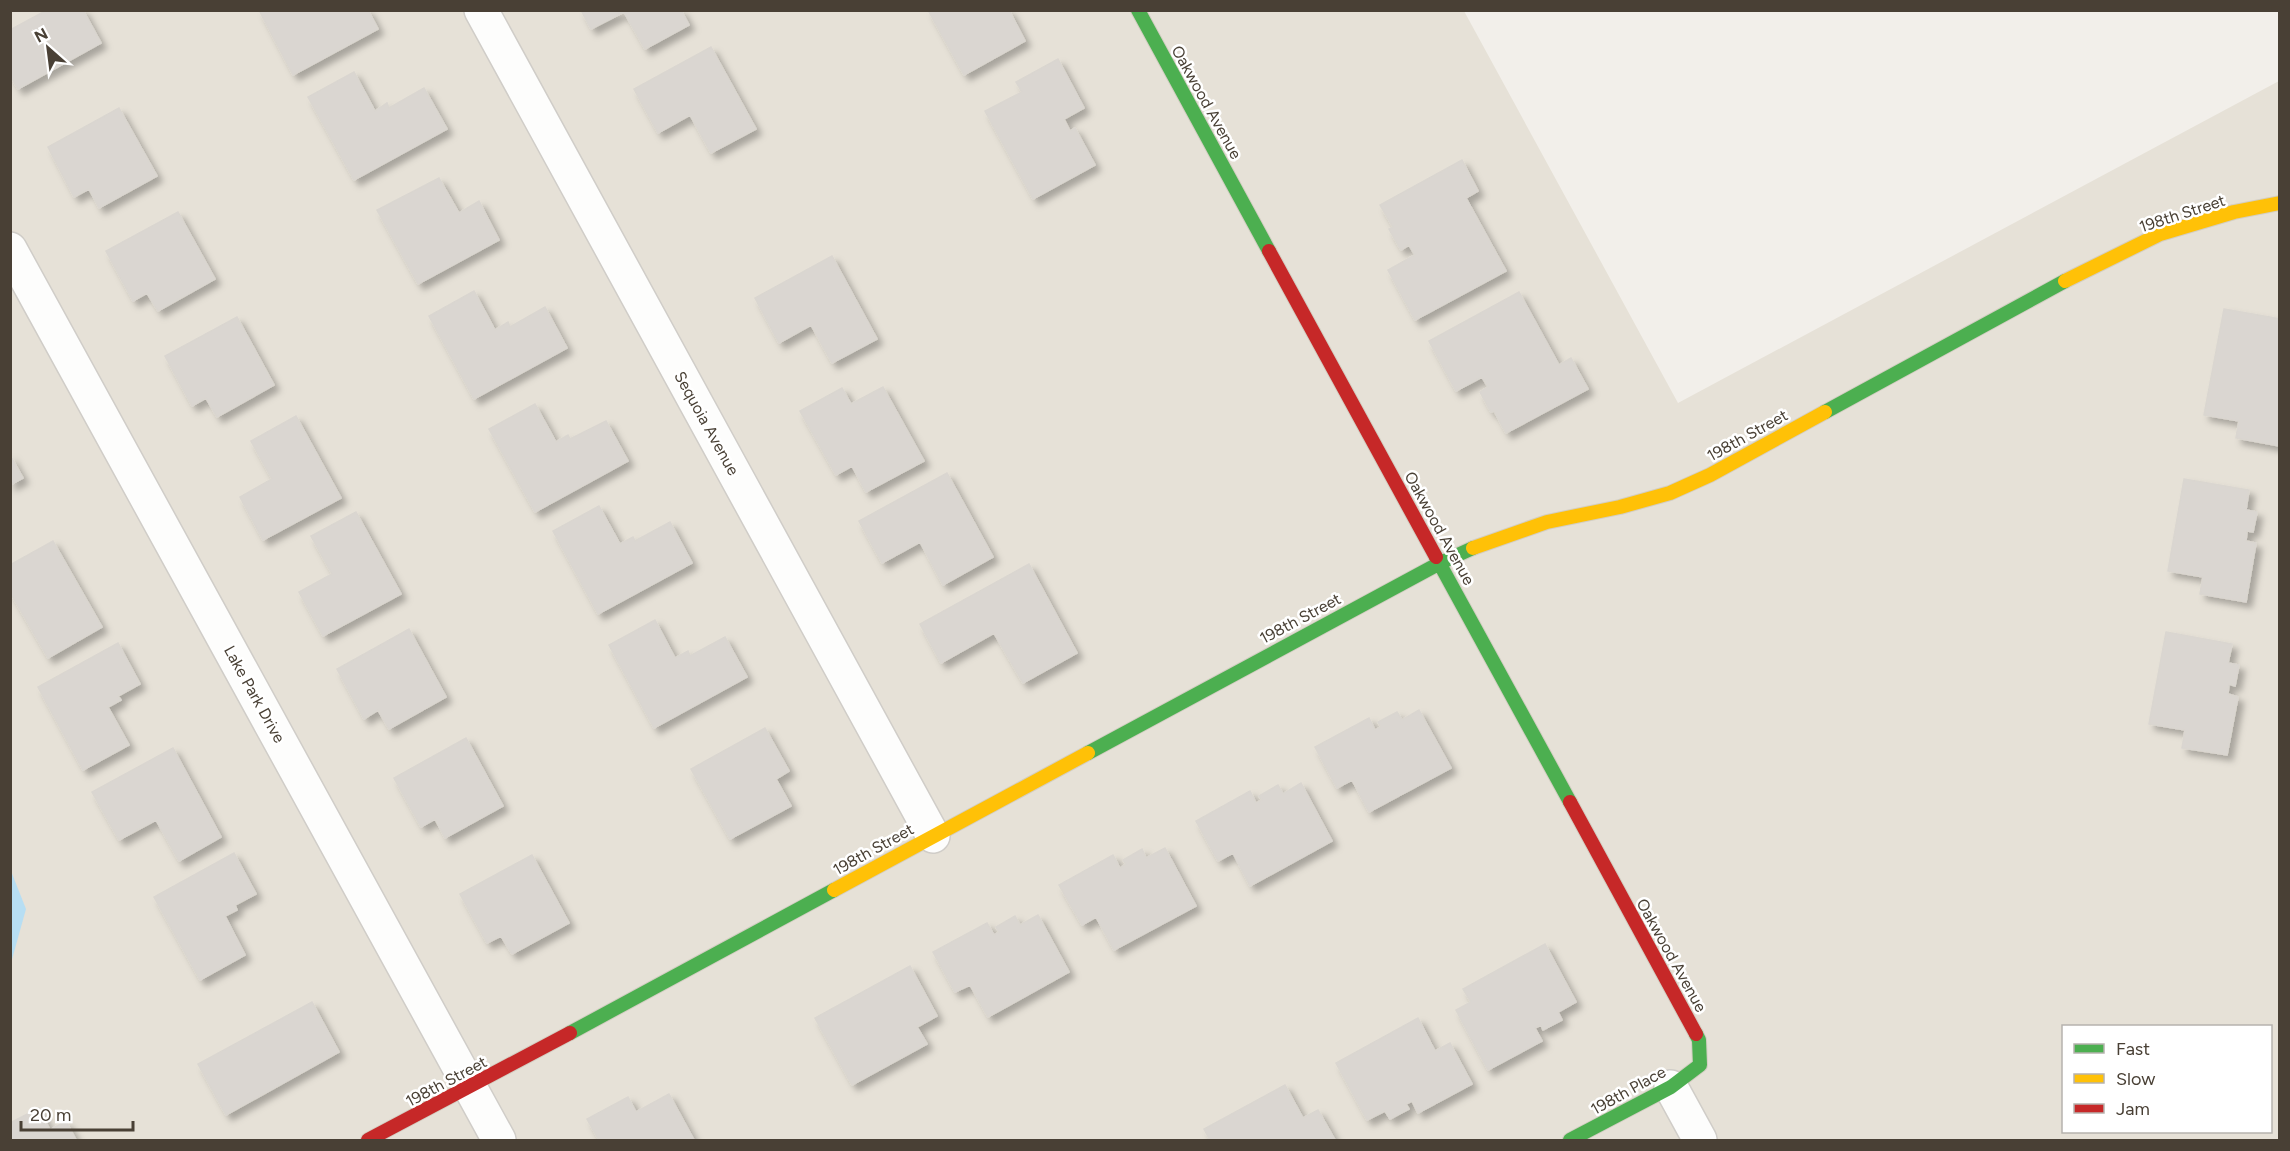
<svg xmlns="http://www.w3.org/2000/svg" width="2290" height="1151" viewBox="0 0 2290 1151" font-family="Figtree,sans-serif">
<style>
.residential{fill:#e6e1d7;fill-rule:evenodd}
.water{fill:#b7def3}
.building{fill:#dad6d1;stroke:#dad6d0;stroke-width:1.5;filter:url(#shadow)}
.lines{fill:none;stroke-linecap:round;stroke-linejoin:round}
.street-casing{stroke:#d0cdc8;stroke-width:36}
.fast-casing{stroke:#d3cec2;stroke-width:16}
.slow-casing{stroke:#d3cec2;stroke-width:16}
.jam-casing{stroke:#d3cec2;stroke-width:16}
.street{stroke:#fdfdfc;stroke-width:33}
.fast{stroke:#4caf50;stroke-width:14}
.slow{stroke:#ffc107;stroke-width:14}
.jam{stroke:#c62828;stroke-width:14}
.labels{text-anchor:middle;stroke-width:5;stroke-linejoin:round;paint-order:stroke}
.street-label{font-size:16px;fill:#494035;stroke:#fff}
</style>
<defs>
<filter id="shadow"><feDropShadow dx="5.5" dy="5.5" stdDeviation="3" flood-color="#0004"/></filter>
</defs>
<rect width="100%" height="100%" fill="#f2efea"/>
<path class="residential" d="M10,11h1454l214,392 601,-322v1059h-2268zM2064,1026h206v106h-206z"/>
<path class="water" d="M11,871l15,38 -15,54z"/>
<path class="building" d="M47,10h36l18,33 -83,46 -8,-14v-45z
M259,10h109l10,19 -85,46z
M581,10h100l8,15 -44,24 -21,-37 -33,17z
M928,10h81l16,31 -61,34z
M711,47l45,82 -45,24 -21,-38 -32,18 -24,-44z
M1058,59l26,49 -20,11 6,12 5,-3 20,37 -62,34 -48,-88 37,-19 -6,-10z
M354,72l21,39 12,-8 2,5 35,-20 23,41 -93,51 -46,-83z
M119,108l38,68 -58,32 -10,-19 -15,8 -26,-50z
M1462,160l16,31 -12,7 40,73 -91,49 -27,-50 27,-15 -6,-10 -8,5 -12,-21 4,-2 -13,-22z
M439,178l20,35 20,-12 20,39 -81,44 -41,-74z
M178,212l37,67 -57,32 -11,-18 -14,8 -27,-50z
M832,256l45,83 -45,24 -21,-38 -32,18 -24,-45z
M474,291l21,39 13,-8 2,5 35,-20 22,41 -93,51 -45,-83z
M1519,292l40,73 12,-7 17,31 -82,44 -12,-22 -3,1 -11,-20 8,-5 -6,-10 -26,14 -27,-50z
M2224,309l56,10v127l-44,-8 3,-17 -35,-6z
M237,317l37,68 -57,32 -11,-19 -14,8 -27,-50z
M883,387l41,74 -58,31 -14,-26 -16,9 -36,-64 42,-23 9,16z
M535,404l21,38 12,-7 2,4 36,-18 22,40 -93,51 -46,-83z
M296,416l45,82 -78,42 -23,-43 32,-18 -21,-38z
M10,455l13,23 -13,7z
M947,473l46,84 -50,28 -23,-43 -38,21 -23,-42z
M2184,479l65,11 -3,20 11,2 -4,20 -6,-1 -1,10 10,2 -10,59 -46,-8 3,-17 -35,-6z
M599,506l21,38 13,-7 2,4 35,-19 22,41 -94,51 -45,-83z
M356,512l45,82 -78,42 -24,-44 33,-18 -21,-38z
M53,541l49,86 -54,31 -38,-66v-27z
M1029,564l48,89 -54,30 -29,-50 -53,30 -21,-39z
M655,620l20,38 13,-7 2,5 35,-19 22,40 -93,51 -45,-83z
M409,629l37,68 -57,32 -11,-19 -14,9 -27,-50z
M2166,632l66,12 -4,19 11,2 -4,21 -6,-2 -1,10 10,3 -11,58 -45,-7 3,-18 -36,-6z
M118,643l22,41 -22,12 3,4 -13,7 21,38 -46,25 -45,-83z
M1419,710l32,58 -82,44 -17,-32 -15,8 -22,-41 54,-29 6,12 6,-3 -3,-5 19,-10 5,8z
M765,728l24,43 -13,8 15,27 -61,33 -39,-70z
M466,738l37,68 -58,32 -10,-19 -14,8 -27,-49z
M173,748l48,89 -42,24 -23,-41 -37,20 -27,-48z
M1301,783l31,58 -82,45 -17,-33 -15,8 -22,-40 54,-30 6,12 6,-3 -3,-4 19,-11 5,9z
M1165,848l31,58 -82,44 -18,-33 -14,8 -23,-40 54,-30 7,13 6,-4 -3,-4 19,-11 4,9z
M234,853l22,41 -21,11 2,5 -12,6 20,39 -45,25 -46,-83z
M532,855l37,68 -57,31 -11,-18 -14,7 -27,-49z
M1038,915l31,57 -81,45 -18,-32 -15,7 -22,-40 54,-29 7,12 5,-3 -3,-5 19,-11 5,9z
M1545,944l31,58 -18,10 4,8 -19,10 -2,-5 -6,3 7,13 -54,29 -32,-60 15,-8 -8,-13z
M910,966l27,50 -20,11 10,17 -75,41 -37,-67z
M312,1002l27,50 -113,63 -28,-51z
M1418,1018l17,33 15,-8 22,41 -54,29 -6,-12 -6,3 3,5 -19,10 -5,-8 -18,9 -31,-57z
M1285,1085l18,33 15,-8 17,30h-125l-6,-11z
M669,1094l25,46h-95l-12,-21 41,-22 8,15z
M39,1108l11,22 16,-9 10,19h-66v-17z"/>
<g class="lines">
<g class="street-casing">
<path id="street" d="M481,10l452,826
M10,249l489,891
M1671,1087l29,53"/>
</g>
<g class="fast-casing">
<path id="fast" d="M1138,10l131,241
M1825,412l240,-131
M1436,557l134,245
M1088,753l352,-190 33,-15
M570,1033l264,-143
M1570,1140l101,-53 29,-22 -1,-25 -3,-6"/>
</g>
<g class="slow-casing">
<path id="slow" d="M2065,281l95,-47 74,-22 46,-9
M1473,548l74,-26 73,-15 50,-14 40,-18 115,-63
M834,890l254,-137"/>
</g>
<g class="jam-casing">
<path id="jam" d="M1269,251l167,306
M1570,802l126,232
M368,1140l202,-107"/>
</g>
<use href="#street" class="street"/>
<use href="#fast" class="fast"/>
<use href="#slow" class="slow"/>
<use href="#jam" class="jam"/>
</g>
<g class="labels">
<g class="street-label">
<text transform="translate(1207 102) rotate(61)" y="6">Oakwood Avenue</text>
<text transform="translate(2182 213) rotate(-18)" y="6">198th Street</text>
<text transform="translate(707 423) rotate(61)" y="6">Sequoia Avenue</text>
<text transform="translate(1747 435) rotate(-29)" y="6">198th Street</text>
<text transform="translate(1440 528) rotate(61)" y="6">Oakwood Avenue</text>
<text transform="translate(1300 618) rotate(-28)" y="6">198th Street</text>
<text transform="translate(255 694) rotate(61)" y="6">Lake Park Drive</text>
<text transform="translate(873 849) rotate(-29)" y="6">198th Street</text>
<text transform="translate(1672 955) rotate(61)" y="6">Oakwood Avenue</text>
<text transform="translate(446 1081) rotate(-28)" y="6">198th Street</text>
<text transform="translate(1628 1090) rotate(-29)" y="6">198th Place</text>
</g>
</g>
<rect width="2290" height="1151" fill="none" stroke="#494035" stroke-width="24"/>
<rect x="2062" y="1025" width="210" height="108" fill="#ffffff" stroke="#b6b3ae" stroke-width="1.5"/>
<rect x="2074" y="1044" width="30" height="9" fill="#4caf50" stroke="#b6b3ae" stroke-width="1.5"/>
<text x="2116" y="1055" font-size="18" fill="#494035">Fast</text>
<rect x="2074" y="1074" width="30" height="9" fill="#ffc107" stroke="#b6b3ae" stroke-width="1.5"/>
<text x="2116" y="1085" font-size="18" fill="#494035">Slow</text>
<rect x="2074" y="1104" width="30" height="9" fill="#c62828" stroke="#b6b3ae" stroke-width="1.5"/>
<text x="2116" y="1115" font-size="18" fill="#494035">Jam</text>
<g transform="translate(48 48) rotate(332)" stroke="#ffffff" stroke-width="4.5" paint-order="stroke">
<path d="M0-4.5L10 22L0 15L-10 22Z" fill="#494035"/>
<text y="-9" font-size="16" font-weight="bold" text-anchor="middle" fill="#494035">N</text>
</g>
<path d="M21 1121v9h112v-9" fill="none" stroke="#494035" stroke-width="3"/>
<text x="30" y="1121" font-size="18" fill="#494035" stroke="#ffffff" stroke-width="4.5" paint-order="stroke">20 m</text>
</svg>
